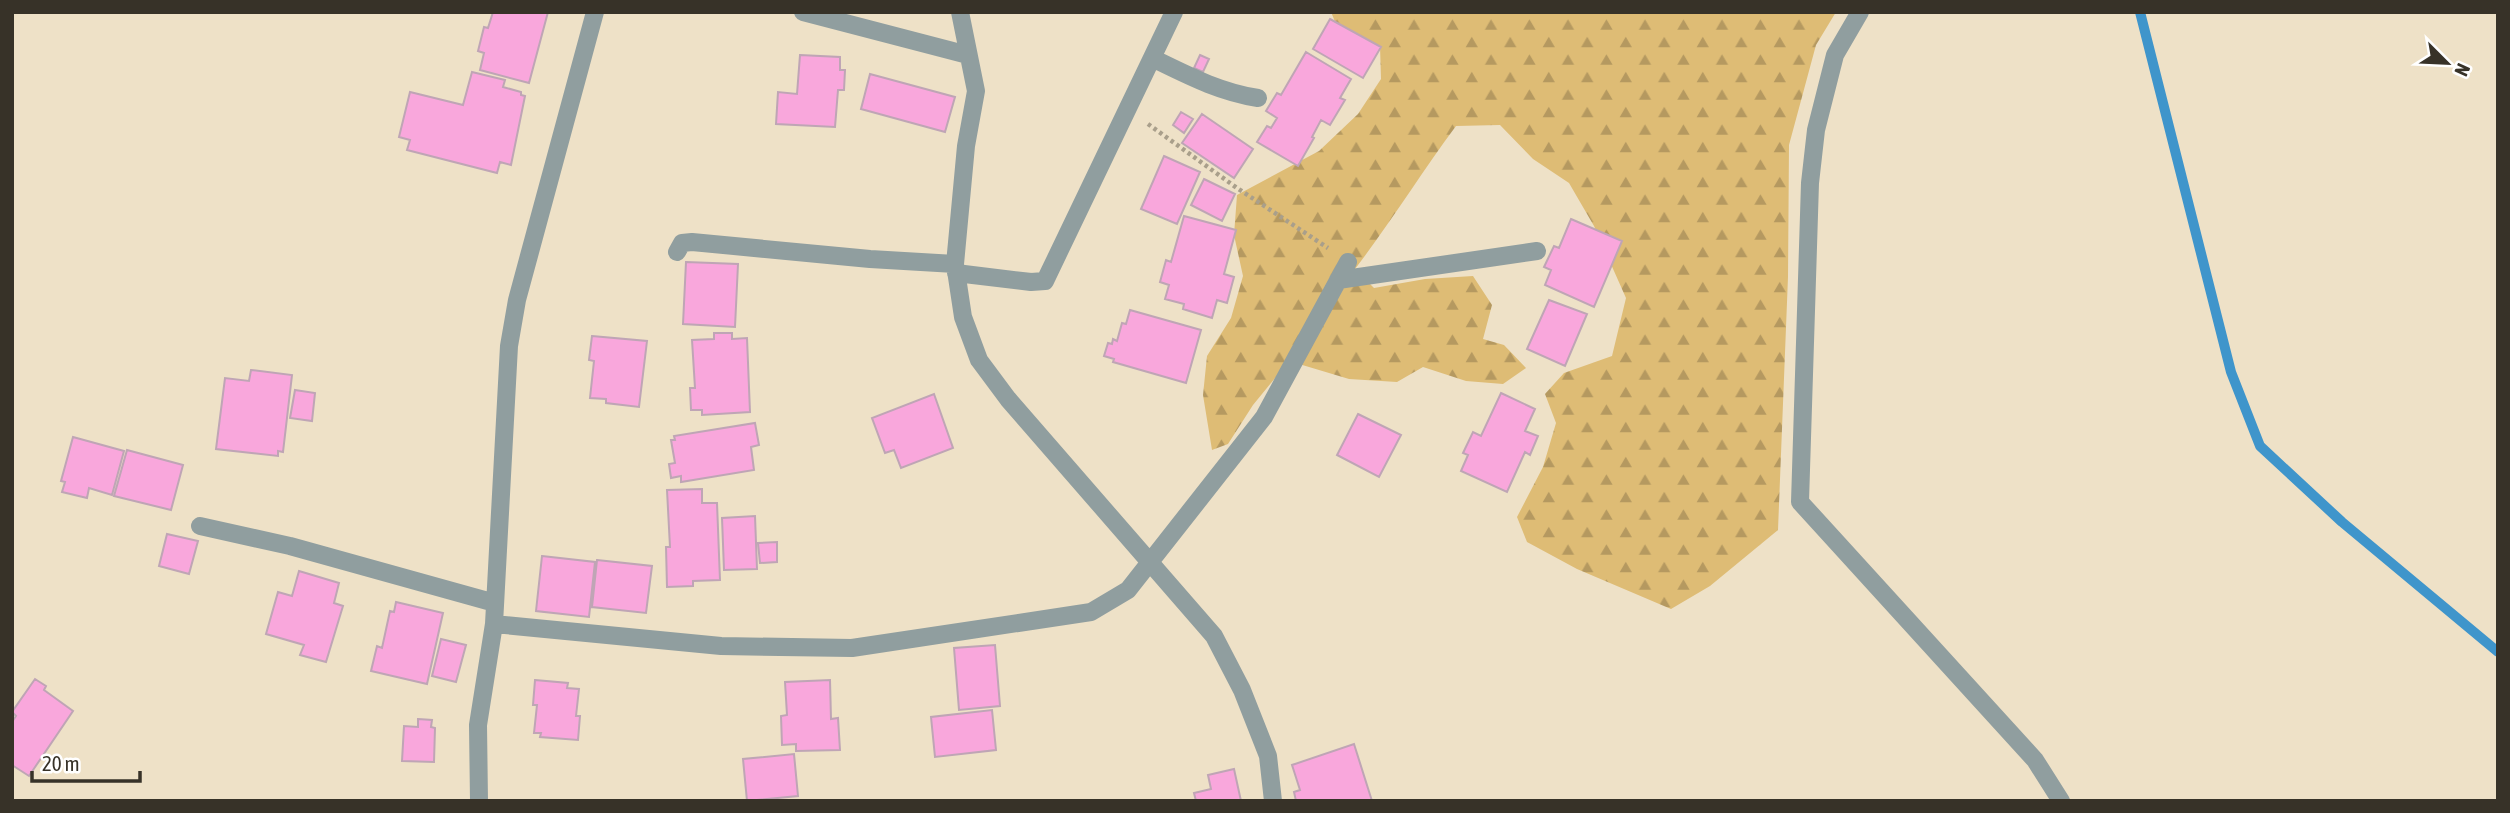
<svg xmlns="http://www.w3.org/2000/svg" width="2510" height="813" viewBox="0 0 2510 813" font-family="'Asap Condensed',sans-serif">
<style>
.forest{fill:url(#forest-firs)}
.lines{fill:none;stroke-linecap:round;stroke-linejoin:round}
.stream{stroke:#3f95cb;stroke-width:10}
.building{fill:#f9a7dc;stroke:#bfa5b5;stroke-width:2}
.path{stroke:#a99f8b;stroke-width:4.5;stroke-dasharray:3.5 3.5;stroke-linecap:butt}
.minor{stroke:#909e9f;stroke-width:18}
</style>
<defs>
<pattern id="forest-firs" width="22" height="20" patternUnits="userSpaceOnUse" patternTransform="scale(1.75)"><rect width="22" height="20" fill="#debc75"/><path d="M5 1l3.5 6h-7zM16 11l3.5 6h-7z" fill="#b59960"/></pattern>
</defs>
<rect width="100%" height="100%" fill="#eee1c7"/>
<path class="forest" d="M1331,12h505l-20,33 -27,100 -1,132 -10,253 -68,56 -39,23 -94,-40 -50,-27 -10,-25 26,-50 13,-44 -11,-29 19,-21 48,-17 14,-58 -32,-72 -25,-43 -36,-24 -33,-34 -44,1c-35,47 -65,96 -101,143l19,19 51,-9 48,-3 19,29 -9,34 21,6 22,23 -23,16 -37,-3 -43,-14 -26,15 -48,-3 -60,-18 -36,44 -25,39 -16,6 -9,-55 4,-39 24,-38 12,-42 -9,-41 3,-40 82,-44 39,-37 23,-35 -1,-33 -39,-10z"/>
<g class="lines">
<path class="stream" d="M2140,12l91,360 29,74 82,76 156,130"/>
</g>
<path class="building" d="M493,12h55l-19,71 -49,-13 4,-17 -6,-2 6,-24 4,1z
M1330,19l51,28 -18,31 -50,-29z
M1306,52l45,27 -11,19 5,2 -15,25 -9,-5 -9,17 2,1 -16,28 -41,-24 10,-16 4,2 6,-10 -11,-7 11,-18 4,2z
M800,55l40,2v13h5l-1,20h-6l-3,37 -59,-3 2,-32 19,2z
M1200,55l9,4 -6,13 -9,-4z
M472,72l33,8 -2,7 18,5v3l4,1 -14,69 -11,-3 -3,11 -90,-23 3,-10 -11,-3 11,-45 53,13z
M870,74l85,23 -10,35 -84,-23z
M1181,112l12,7 -9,14 -11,-8z
M1202,114l51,35 -19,29 -52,-35z
M1164,156l36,16 -23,52 -36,-15z
M1204,179l31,15 -13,27 -31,-16z
M1184,216l52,14 -12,44 10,3 -7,26 -10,-3 -5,18 -29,-9 1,-5 -19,-5 4,-14 -9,-3 6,-22 5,2z
M1571,219l51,22 -28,66 -49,-22 6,-15 -7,-3 10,-21 5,2z
M686,262l52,2 -3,63 -52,-3z
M1549,300l38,14 -22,52 -38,-17z
M1130,310l71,20 -15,53 -73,-21 1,-3 -10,-3 4,-13 4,1 1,-5 4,2 5,-18 4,1z
M714,333h18v6l15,-1 3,74 -48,3v-5h-11l-1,-22h5l-3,-48 22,-1z
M592,336l55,5 -8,66 -33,-4v-4l-16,-1 4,-37 -5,-1z
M251,370l41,5 -9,77 -5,-1v5l-62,-7 9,-71 24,3z
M295,390l20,3 -3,28 -22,-3z
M1501,393l34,16 -10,22 13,5 -8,19 -5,-3 -18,40 -46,-21 7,-16 -5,-2 10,-21 8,4z
M934,394l19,54 -52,20 -7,-18 -9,3 -13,-35z
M1358,414l43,21 -22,42 -42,-22z
M755,423l4,22 -8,2 3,23 -73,12v-6l-10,2 -2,-14 6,-1 -4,-23h4l-1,-4z
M73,437l51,14 -12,44 -23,-7 -2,10 -25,-6 3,-10 -4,-1z
M127,450l56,15 -12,45 -57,-14z
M702,489v14h15l3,77 -27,1v5l-26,1 -1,-40h4l-3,-57z
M755,516l2,53 -33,1 -2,-52z
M167,534l31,7 -9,33 -30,-8z
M777,542v20l-17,1 -2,-20z
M542,556l53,6 -6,55 -53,-6z
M597,560l55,6 -6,47 -54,-6z
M299,571l40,12 -5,20 9,3 -17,56 -26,-7 4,-10 -38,-11 12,-42 14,4z
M396,602l47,11 -16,71 -56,-13 6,-25 5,2 8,-37 4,1z
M441,639l25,6 -10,37 -24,-6z
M995,645l5,61 -41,4 -5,-62z
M35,679l11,7 -2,4 29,21 -44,65 -17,-11v-43l4,-6 -4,-4z
M535,680l33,3 -1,5 12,1 -3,27h4l-2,24 -38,-3 1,-4h-7l3,-28h-4z
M830,680l1,39 7,-1 2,32 -44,1v-7l-14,1 -1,-29 6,-1 -2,-33z
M992,710l4,40 -61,7 -4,-40z
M418,719l14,1 -1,7 4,1 -1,34 -32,-1 2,-35 14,1z
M1354,744l18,57h-76l-2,-9 6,-2 -8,-25z
M794,754l4,42 -51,5 -4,-42z
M1234,769l7,32h-45l-2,-8 17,-4 -3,-14z"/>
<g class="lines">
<path class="path" d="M1148,124l89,64 91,60"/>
<path class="minor" d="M803,12l165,43
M960,12l16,79 -10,55 -11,118 8,53 16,43 29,39 206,237 28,54 26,66 5,45
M1860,12l-25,43 -19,75 -6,53 -10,319 235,258 26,41
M1152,58c35,17 67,34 106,40
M677,252l5,-9 10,-1 178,17 85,5
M956,273l75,9 14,-1 129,-269
M1338,280l199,-29
M200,526l90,20 205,57
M494,624l227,22 131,2 239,-36 37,-22 136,-173 84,-155
M479,801l-1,-76 16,-101 15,-278 8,-46 78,-288"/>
</g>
<rect width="2510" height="813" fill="none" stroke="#373228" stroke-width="28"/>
<g transform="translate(2447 63) rotate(114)" stroke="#ffffff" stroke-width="5" paint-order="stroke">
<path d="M0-5L12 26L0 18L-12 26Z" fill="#373228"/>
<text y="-10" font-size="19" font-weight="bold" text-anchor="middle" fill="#373228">N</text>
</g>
<path d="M32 771v10h108v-10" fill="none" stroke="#373228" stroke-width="3.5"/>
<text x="42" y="771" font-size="21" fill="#373228" stroke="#ffffff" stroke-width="5" paint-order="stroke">20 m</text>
</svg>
